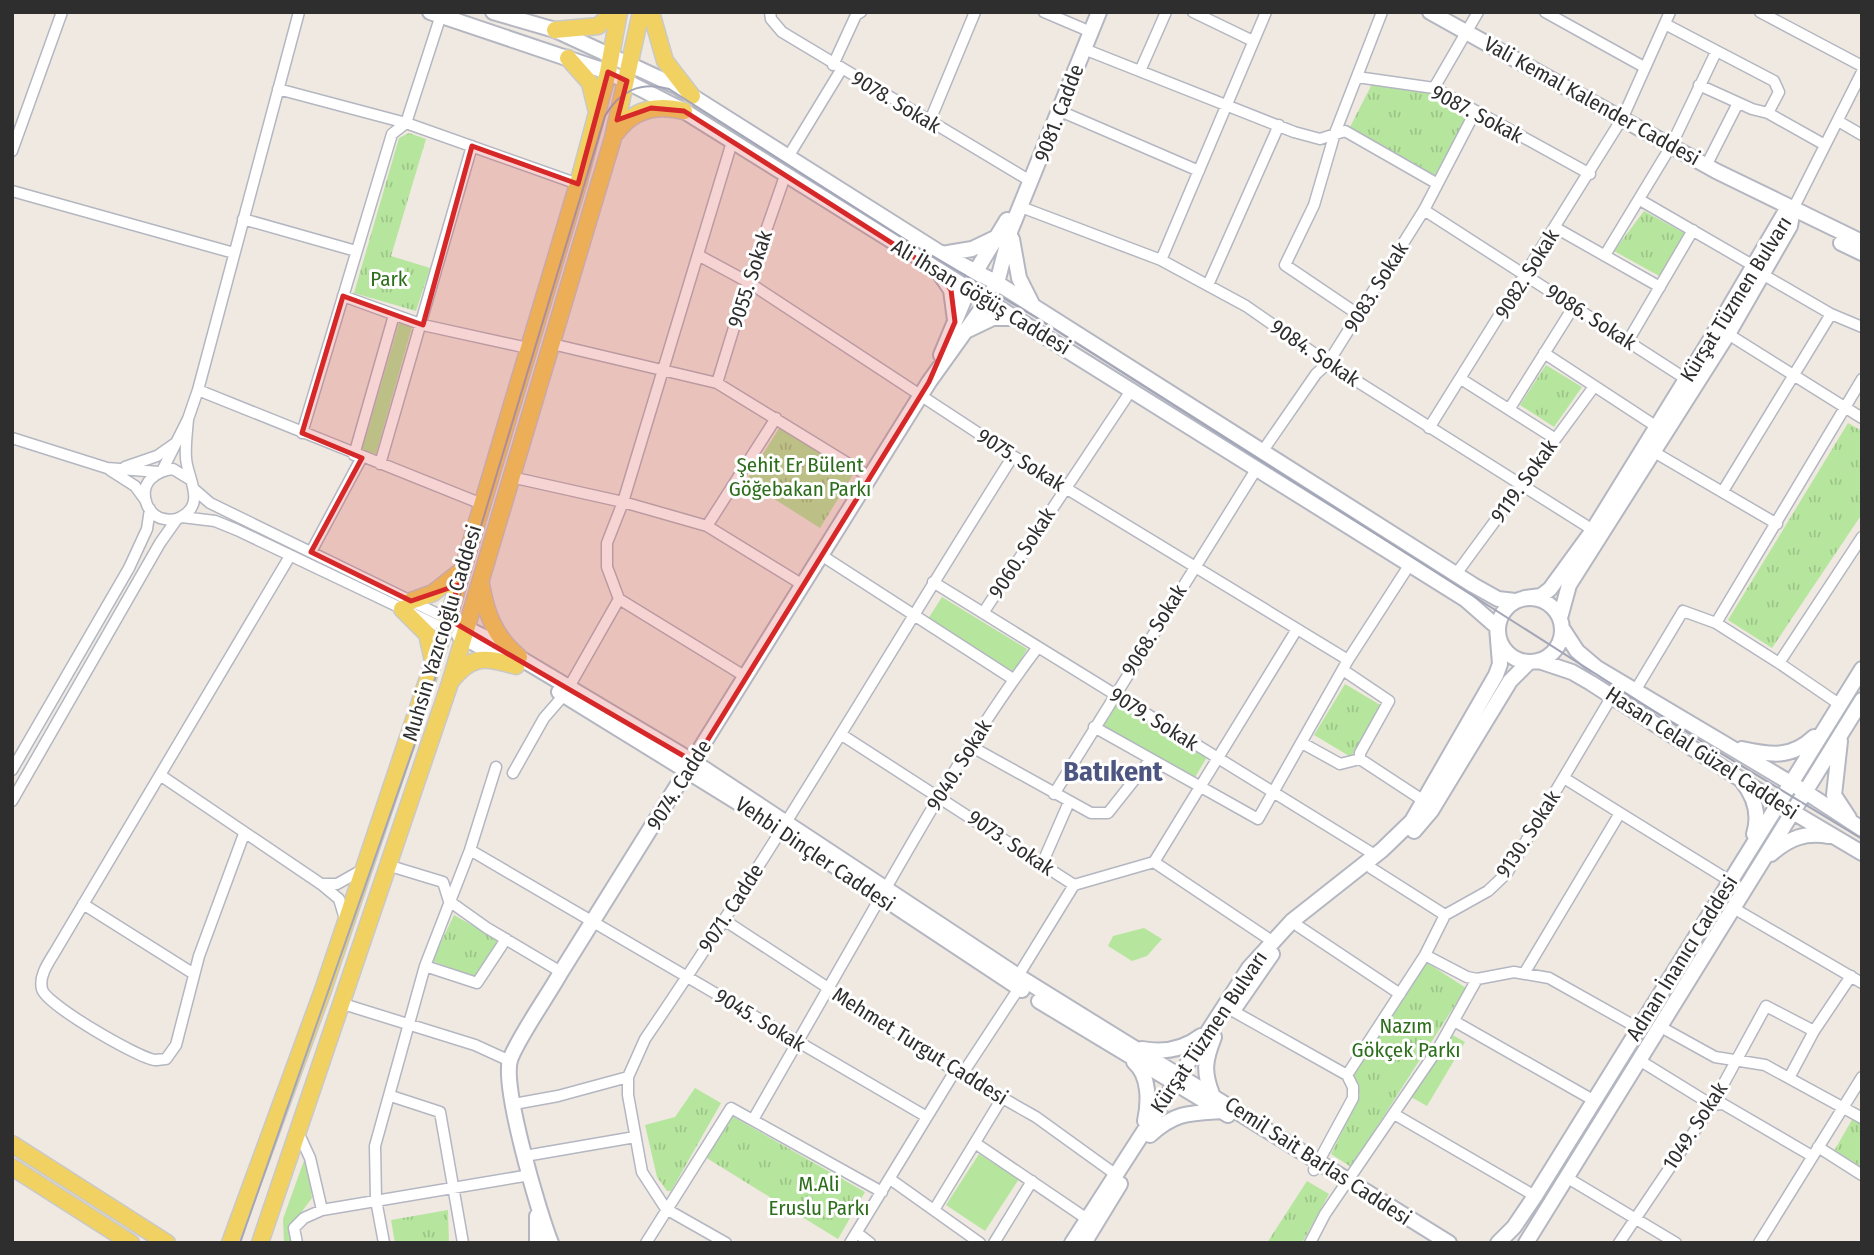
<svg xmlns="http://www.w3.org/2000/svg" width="1874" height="1255" viewBox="0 0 1874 1255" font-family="'Fira Sans Condensed',sans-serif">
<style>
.grass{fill:#b6e59e}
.park{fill:url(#park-tufts)}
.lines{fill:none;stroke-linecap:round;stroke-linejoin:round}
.street-casing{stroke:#b4b7c1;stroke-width:13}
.secondary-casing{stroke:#b4b7c1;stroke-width:18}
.primary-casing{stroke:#c9c9c9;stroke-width:19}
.street{stroke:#fff;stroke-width:10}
.secondary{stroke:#fff;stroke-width:14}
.primary{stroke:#f2d163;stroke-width:16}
.tram{stroke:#a3a6b8;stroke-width:2}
.marked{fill:#d62828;fill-opacity:0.2;stroke:#d62828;stroke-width:5;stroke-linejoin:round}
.labels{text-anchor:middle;stroke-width:6;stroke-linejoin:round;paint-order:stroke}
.street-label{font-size:21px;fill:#2e2e2e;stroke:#fff}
.park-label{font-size:21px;fill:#2c6e1b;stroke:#fff}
.district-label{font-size:28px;font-weight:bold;fill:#4d5680;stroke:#fff}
</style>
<defs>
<pattern id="park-tufts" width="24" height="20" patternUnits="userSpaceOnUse" patternTransform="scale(1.75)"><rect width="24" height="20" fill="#b6e59e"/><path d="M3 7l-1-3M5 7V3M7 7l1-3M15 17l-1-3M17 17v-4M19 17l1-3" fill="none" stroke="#9dc588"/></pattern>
</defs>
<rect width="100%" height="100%" fill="#efe9e1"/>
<path class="grass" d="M399,323l13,4 -36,127 -14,-4z
M942,597l85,52 -13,23 -86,-53z
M1117,704l90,53 -13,22 -90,-53z
M1144,928l18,11 -15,17 -15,5 -24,-15 5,-10z
M1449,1033l16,9 -38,64 -16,-9z
M979,1154l40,25 -34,52 -39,-26z
M306,1155l6,43 -18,24 2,21h-12l-1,-24z"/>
<path class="park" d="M1372,84l62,7v9l32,19 -31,58 -85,-50z
M409,133l17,6 -35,117 39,12 -14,43 -62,-18 45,-155z
M1644,211l42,23 -25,43 -47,-26z
M1546,365l36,22 -28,40 -34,-22z
M1848,423l14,8v83l-90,134 -44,-28z
M780,427l74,46 -34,55 -74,-47z
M1345,684l37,22 -31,51 -37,-22z
M454,915l44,25 -21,35 -5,1 -40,-15z
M1426,962l40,26 -115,179 -20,-13 29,-59 -8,-20z
M695,1088l26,15 -50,88h-4l-10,-14 -12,-52 30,-8z
M732,1116l133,76 -27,47 -133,-82z
M1853,1118l9,5v44l-28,-16z
M1307,1181l22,13 -27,49h-35z
M448,1210l1,33h-54l-4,-23z"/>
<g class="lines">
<g class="street-casing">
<path id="street" d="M299,12l-101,378 284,114
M770,12l1,7 11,13 250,150
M1044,12l47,20
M1193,12l60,29
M1545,12l99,55
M1760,12l102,54
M1665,24l109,57 5,11 -11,21 57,32
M1084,49l210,83 26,7 25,-8 91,52
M833,65l23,-50 5,-3
M1140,71l26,-59
M1357,77l77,11 156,86
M1699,85l53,24 16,4
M1434,88l44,-76
M278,89l128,34 172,61
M1060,111l139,60
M1838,121l24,14
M929,123l46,-111
M732,142l-109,360 -16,41v24l12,32 127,78
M12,151l50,-139
M788,157l53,-87
M1706,166l32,-63
M12,191l222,62
M1640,200l114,66
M1021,207l140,53 85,46 82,57 265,167
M1793,209l69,-137
M1424,210l262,169
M243,219l113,32
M1556,228l104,59
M698,255l50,27 265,174 335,204
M1605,255l66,-109 45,-94
M1161,260l105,-248
M1762,274l69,40 31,13
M1208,285l71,-160
M343,296l80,29 105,23
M1359,315l-74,-50 29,-60 21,-72 47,-121
M1728,334l134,84
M1628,341l65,-111
M552,344l165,39 153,94
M1544,353l113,74
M1461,379l93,59
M717,383l31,-101 37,-106
M1510,408l64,-102
M188,419l10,-29
M1429,428l194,-311 47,-105
M302,433l90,-299 14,-11 35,-108
M12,438l95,30 52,4
M1262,452l54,-78 12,-11 96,-153 51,-98
M1654,452l123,72
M354,455l40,-140
M380,464l92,-318
M125,467l32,-11 20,-14
M110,470l25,16 11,15
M162,471l26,-52c-1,13 -3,26 -2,39 1,20 21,45 -5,59 -6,4 -14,3 -21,1 -7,-3 -12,-9 -14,-16 -6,-20 10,-31 27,-33l18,11
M511,477l112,25 84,24 96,59
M195,490l15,13 238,116
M1723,491l108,-177
M182,517l33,4 22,9 208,99
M707,526l69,-108
M311,552l51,-95
M821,555l192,124
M1456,574l137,-186
M933,582l442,273
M983,613l149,-224
M1716,623l146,-244
M1343,670l46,31 -29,52v6
M569,687l50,-88
M1635,691l48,-80 33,12 63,40
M1839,704l-60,-41 83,-126
M1094,727l164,92 90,-159 62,-96
M842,735l232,150
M1302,743l38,21 20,-5 64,42
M972,747l119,66h17l42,-53
M12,770l117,-202 18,-39 3,-20
M513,773l31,-55 20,-23
M160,775l161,109
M1564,778l56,35
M1054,794l203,-326
M12,801l148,-258 17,-24
M244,834l-45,122 -23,89 -10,14c-4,0 -7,1 -11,1 -17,-2 -110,-56 -113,-71 -4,-15 10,-31 17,-44l231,-389
M470,850l457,267
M1154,862l143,-233
M1154,862l118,79
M1042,864l27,-62
M387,865l56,17 6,19 38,27 74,44
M1371,868l74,47
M886,888c47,-82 95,-166 152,-241
M83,904l111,70
M1735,909l127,74
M345,919l-6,-20 -18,-15h16l25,-14
M724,920l231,151 81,46 79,57
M1298,926l102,68
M1425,955l42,22 10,2 37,-7 35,6 89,50
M425,966l52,17 29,-44
M1525,972l95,-159 110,68
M1018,976l56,-91 80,-23
M340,1003l135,42 35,16
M1233,1011l114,64
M1454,1021l139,79
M1659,1026l56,31 50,8 97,53
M1639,1060l73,45 11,-1 89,52
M1789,1078l25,-47 37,-55
M391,1096l49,16 23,131
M514,1104l44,-8 70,-19
M1394,1114l141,82
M754,1118l126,-220
M298,1132l12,26 12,52 208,-35
M975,1143l112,76
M1818,1147l44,28
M525,1156l110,-19
M1314,1170l39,-72v-11l-6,-12 78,-120 20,-40 43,-24 19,-18 105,-177
M1566,1177l110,66
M890,1179l90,64
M934,1210l68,-112
M857,1233l13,10
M297,1243l-3,-15 10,-10 18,-8
M384,1243l-8,-43 -1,-54 50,-180 45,-116 26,-83
M646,1243l85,-135 151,84
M726,1243l-60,-34 -24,-37 -14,-77v-18l17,-38c130,-190 245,-389 368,-583
M850,1243l105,-172 10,-1 54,-82
M994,1243l38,-62
M1310,1243l15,-29 114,-167 38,-68
M1619,1243l93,-138 54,-99 48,25
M1759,1243l103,-166"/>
</g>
<g class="secondary-casing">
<path id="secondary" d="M430,12l178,60 76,39 781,488 32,28 3,37 -4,11 -84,146 -30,29 -90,71 -43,47 -177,275
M493,12l62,18 121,56 266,168 55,29 476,302 25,14 17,2
M1430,12l286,159 146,71
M1012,239l7,39 14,28
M1841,243l21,10
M942,254l30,-5 25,-12
M942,277l9,13 4,30
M968,330l25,-12h22
M941,355l35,-84 31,-51
M1498 630a32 32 0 1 1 64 0a32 32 0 1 1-64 0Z
M1525,598l16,-2 9,-7 43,-59 116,-188 75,-128 9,-5 -3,17 -62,108 -159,251 -9,33
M448,619l40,20 206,123 324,214 431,267
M1562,628l15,23 20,17 207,123 58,38
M459,635l50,27
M1539,661l33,11 19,11 185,119 86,51
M559,692l183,113
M1840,741l-6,54 15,23
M1742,749c28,6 49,10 72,-12
M1742,781c12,15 18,34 12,53
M1414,831l17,-20 79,-130 18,-18
M794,839l228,151
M1771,854c18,-16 34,-22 58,-18
M1039,1001l189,114
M1234,1009l38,-55
M1142,1049c21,4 42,0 59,-13
M1134,1062c16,14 15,40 11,59
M1212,1094c-9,-23 -7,-34 2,-57
M1150,1135c25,-23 40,-22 72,-24
M537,1216v27
M551,1243c-12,-30 -49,-155 -41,-183 7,-21 39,-66 51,-88l368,-590 58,-81 10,-18 14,-54 88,-217
M1084,1243l36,-59
M1498,1243l16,-16 21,-31 327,-527
M1526,1243l336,-543"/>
</g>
<g class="primary-casing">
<path id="primary" d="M651,12l14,49 27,35
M555,30l43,-4 16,-14
M568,58l22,25 6,25
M616,133c17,-24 41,-29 68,-22
M481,584c5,30 14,53 38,73
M411,601l22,-8 28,-22
M402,609l25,25 6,27
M451,681c21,-27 35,-24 65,-15
M12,1144l155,99
M12,1167l119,76
M230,1243l93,-253 125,-371 130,-435 30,-112 11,-60
M260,1243l190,-560 163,-545 28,-126"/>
</g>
<use href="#street" class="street"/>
<use href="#secondary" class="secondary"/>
<use href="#primary" class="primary"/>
<path class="tram" d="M240,1243l177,-505 188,-622c14,-25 36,-35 64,-27l245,156 123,73 667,425 158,96"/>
</g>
<path class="marked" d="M608,72l19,9 -10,39 34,-12 33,3 255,162 12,17 4,32 -26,60 -235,380 -246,-143 10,-34 -47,16 -100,-49 51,-94 -60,-25 41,-137 80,29 49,-179 106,38z"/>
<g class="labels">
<g class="street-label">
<text transform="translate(1592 101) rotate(29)" y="7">Vali Kemal Kalender Caddesi</text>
<text transform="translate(896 102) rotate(31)" y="7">9078. Sokak</text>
<text transform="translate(1059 113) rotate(-69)" y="7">9081. Cadde</text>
<text transform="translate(1477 114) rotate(28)" y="7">9087. Sokak</text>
<text transform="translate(1527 274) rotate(-58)" y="7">9082. Sokak</text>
<text transform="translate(750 279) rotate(-72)" y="7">9055. Sokak</text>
<text transform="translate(1376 287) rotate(-58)" y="7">9083. Sokak</text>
<text transform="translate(981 297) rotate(31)" y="7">Ali İhsan Göğüş Caddesi</text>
<text transform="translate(1736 299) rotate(-58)" y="7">Kürşat Tüzmen Bulvarı</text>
<text transform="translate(1591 317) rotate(33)" y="7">9086. Sokak</text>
<text transform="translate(1315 353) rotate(34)" y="7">9084. Sokak</text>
<text transform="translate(1021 460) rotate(32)" y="7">9075. Sokak</text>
<text transform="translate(1524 481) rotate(-54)" y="7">9119. Sokak</text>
<text transform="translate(1022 553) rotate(-57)" y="7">9060. Sokak</text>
<text transform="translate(1154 630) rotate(-58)" y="7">9068. Sokak</text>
<text transform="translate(442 633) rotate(-73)" y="7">Muhsin Yazıcıoğlu Caddesi</text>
<text transform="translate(1154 719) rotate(32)" y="7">9079. Sokak</text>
<text transform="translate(1702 753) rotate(33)" y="7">Hasan Celal Güzel Caddesi</text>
<text transform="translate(959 765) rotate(-58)" y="7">9040. Sokak</text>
<text transform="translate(679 785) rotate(-58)" y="7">9074. Cadde</text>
<text transform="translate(1528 834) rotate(-57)" y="7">9130. Sokak</text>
<text transform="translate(1011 843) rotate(34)" y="7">9073. Sokak</text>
<text transform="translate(815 854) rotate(34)" y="7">Vehbi Dinçler Caddesi</text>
<text transform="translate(731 908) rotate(-57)" y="7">9071. Cadde</text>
<text transform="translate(1682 958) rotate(-58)" y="7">Adnan İnanıcı Caddesi</text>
<text transform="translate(760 1020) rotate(31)" y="7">9045. Sokak</text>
<text transform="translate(1209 1032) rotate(-56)" y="7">Kürşat Tüzmen Bulvarı</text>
<text transform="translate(920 1046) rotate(32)" y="7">Mehmet Turgut Caddesi</text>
<text transform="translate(1695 1126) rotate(-57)" y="7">1049. Sokak</text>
<text transform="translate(1318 1161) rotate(33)" y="7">Cemil Sait Barlas Caddesi</text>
</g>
<g class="park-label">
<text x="389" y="286">Park</text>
<text x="800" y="472">Şehit Er Bülent<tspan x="800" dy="24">Göğebakan Parkı</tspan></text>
<text x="1406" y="1033">Nazım<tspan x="1406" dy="24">Gökçek Parkı</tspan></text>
<text x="819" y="1191">M.Ali<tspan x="819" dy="24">Eruslu Parkı</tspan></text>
</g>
<g class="district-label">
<text x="1113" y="781">Batıkent</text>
</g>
</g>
<rect width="1874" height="1255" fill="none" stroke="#2e2e2e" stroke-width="28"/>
</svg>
